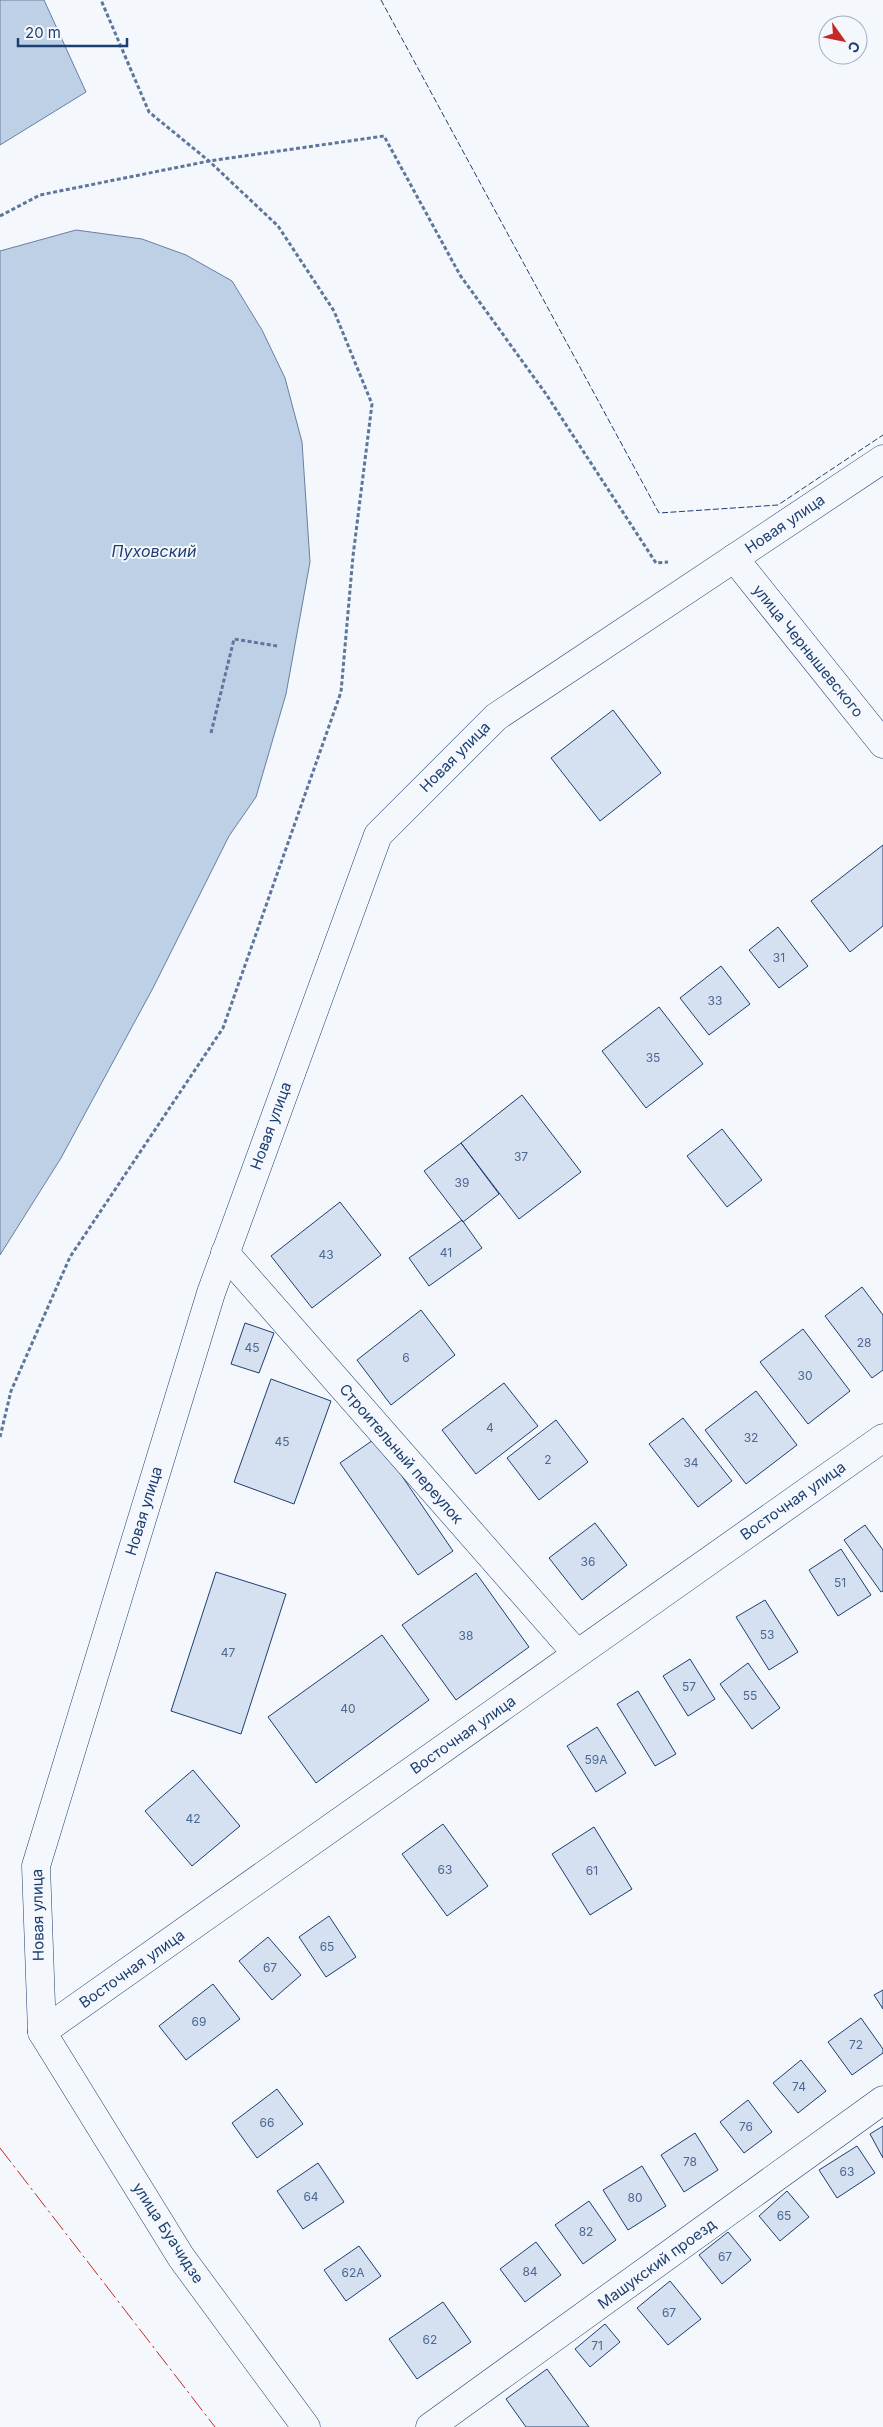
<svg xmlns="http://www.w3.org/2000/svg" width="883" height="2427" viewBox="0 0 883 2427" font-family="Inter,sans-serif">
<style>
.water{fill:#bed0e5;stroke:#687fa3}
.building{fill:#d5e0f0;stroke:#1d3f73}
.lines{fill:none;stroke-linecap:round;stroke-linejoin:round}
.minor-casing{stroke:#1d3f73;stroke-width:29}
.tertiary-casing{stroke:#1d3f73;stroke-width:29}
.path{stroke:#5e769c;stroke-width:3;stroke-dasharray:4 2.5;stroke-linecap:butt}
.minor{stroke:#f4f7fb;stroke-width:28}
.tertiary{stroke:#f4f7fb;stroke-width:28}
.fence{stroke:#1d3f73;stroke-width:1;stroke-dasharray:6 2.5;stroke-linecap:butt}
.power{stroke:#c62828;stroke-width:1;stroke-dasharray:18 4 2.5 4;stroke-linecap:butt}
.labels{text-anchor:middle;stroke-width:4;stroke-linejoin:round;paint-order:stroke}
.number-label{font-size:12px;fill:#4b6792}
.street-label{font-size:15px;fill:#1d3f73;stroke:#f4f7fb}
.water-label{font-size:16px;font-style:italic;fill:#1d3f73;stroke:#f4f7fb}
</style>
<rect width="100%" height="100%" fill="#f4f7fb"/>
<path class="water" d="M0,0h44l42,92 -86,53z
M76,230l66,9 44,16 46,26 30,49 23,48 17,64 8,120 -24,132 -30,103 -27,39 -76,152 -92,170 -61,97v-1004z"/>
<path class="building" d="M613,710l48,63 -61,48 -49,-63z
M883,845v81l-33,26 -39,-51z
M778,927l30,39 -29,22 -30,-38z
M721,966l29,38 -41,31 -29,-37z
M659,1007l44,57 -57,44 -44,-57z
M522,1095l59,77 -62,47 -58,-76z
M722,1129l40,51 -35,27 -40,-51z
M461,1143l38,51 -36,28 -39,-51z
M340,1202l41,53 -69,53 -41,-52z
M462,1220l20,28 -53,38 -20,-28z
M862,1287l21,28v55l-11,8 -47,-62z
M421,1310l34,45 -64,50 -34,-45z
M245,1323l29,10 -15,40 -28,-9z
M803,1329l47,62 -42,33 -48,-62z
M271,1379l60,22 -37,103 -60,-22z
M504,1383l34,43 -62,48 -34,-44z
M756,1391l41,54 -51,39 -41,-54z
M683,1418l49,63 -34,26 -49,-63z
M556,1420l32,42 -49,38 -32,-42z
M376,1438l77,113 -35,24 -78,-112z
M595,1523l32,42 -45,35 -33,-42z
M865,1525l18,25v41l-2,1 -37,-52z
M841,1549l30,46 -33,21 -29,-46z
M216,1572l70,22 -45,140 -70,-23z
M476,1573l53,74 -73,53 -54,-75z
M765,1600l33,52 -29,18 -33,-53z
M382,1635l47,65 -113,83 -48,-66z
M690,1659l25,40 -27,17 -25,-40z
M748,1663l32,45 -28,21 -32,-45z
M638,1691l38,63 -21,12 -38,-62z
M597,1727l29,46 -30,19 -29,-46z
M193,1770l47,56 -48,40 -47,-55z
M443,1824l45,62 -41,30 -45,-62z
M594,1827l38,62 -42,26 -38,-61z
M329,1916l27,41 -30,20 -27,-40z
M268,1937l33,38 -29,25 -33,-39z
M213,1984l27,35 -54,41 -27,-34z
M883,1990v19l-9,-14z
M861,2018l22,31v4l-31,22 -24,-33z
M801,2060l25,31 -28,22 -25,-30z
M277,2089l26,35 -46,34 -25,-35z
M748,2100l24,32 -28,21 -24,-31z
M883,2126v32l-13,-24z
M695,2133l23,37 -34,22 -23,-37z
M857,2146l18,27 -38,25 -18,-28z
M318,2163l26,39 -41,27 -26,-38z
M642,2166l24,40 -38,24 -25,-40z
M787,2191l22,26 -29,24 -21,-25z
M589,2201l27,39 -33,24 -28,-39z
M728,2232l23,28 -29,24 -23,-29z
M536,2242l25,33 -36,27 -25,-33z
M359,2246l22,30 -35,25 -22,-31z
M670,2281l31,38 -33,26 -31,-37z
M443,2302l28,40 -54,37 -28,-40z
M605,2324l15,18 -30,25 -15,-18z
M547,2369l42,58h-63l-20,-28z"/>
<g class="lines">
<g class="minor-casing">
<path id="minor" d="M734,558l149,186
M225,1253l352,401
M42,2032l841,-594
M430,2427l453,-327"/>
</g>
<g class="tertiary-casing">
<path id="tertiary" d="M306,2427l-125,-170 -139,-225 -6,-166 175,-573 167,-458 118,-118 387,-258"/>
</g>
<path class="path" d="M0,216l40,-21 169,-34 175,-25 76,139 86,119 110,169 12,-1
M211,733l23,-94 43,7
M0,1437l11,-46 59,-134 153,-229 118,-336 12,-136 19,-152 -38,-93 -56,-85 -69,-65 -60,-49 -48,-112"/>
<use href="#minor" class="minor"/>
<use href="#tertiary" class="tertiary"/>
<path class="fence" d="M381,0l278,513 119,-8 105,-70"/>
<path class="power" d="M0,2148l215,279"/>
</g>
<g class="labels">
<g class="number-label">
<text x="779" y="962">31</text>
<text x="715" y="1005">33</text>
<text x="653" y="1062">35</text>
<text x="521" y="1161">37</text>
<text x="462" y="1187">39</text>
<text x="446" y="1257">41</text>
<text x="326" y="1259">43</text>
<text x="864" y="1347">28</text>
<text x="252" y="1352">45</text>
<text x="406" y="1362">6</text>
<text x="805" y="1380">30</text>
<text x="490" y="1432">4</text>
<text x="751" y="1442">32</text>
<text x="282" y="1446">45</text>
<text x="548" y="1464">2</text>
<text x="691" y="1467">34</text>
<text x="588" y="1566">36</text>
<text x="840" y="1587">51</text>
<text x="767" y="1639">53</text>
<text x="466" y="1640">38</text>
<text x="228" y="1657">47</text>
<text x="689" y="1691">57</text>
<text x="750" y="1700">55</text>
<text x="348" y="1713">40</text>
<text x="596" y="1764">59А</text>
<text x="193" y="1823">42</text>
<text x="445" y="1874">63</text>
<text x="592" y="1875">61</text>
<text x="327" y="1951">65</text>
<text x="270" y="1972">67</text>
<text x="199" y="2026">69</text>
<text x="856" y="2049">72</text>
<text x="799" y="2091">74</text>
<text x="267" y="2127">66</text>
<text x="746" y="2131">76</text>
<text x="690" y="2166">78</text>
<text x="847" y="2176">63</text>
<text x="311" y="2201">64</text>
<text x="635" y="2202">80</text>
<text x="784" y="2220">65</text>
<text x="586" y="2236">82</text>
<text x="725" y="2261">67</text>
<text x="530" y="2276">84</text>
<text x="353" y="2277">62А</text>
<text x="669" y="2317">67</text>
<text x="430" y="2344">62</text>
<text x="597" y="2350">71</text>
</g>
<g class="street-label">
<text transform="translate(785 524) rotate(-34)" y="5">Новая улица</text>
<text transform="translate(808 651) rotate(51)" y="5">улица Чернышевского</text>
<text transform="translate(455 757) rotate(-45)" y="5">Новая улица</text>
<text transform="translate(271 1126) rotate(-70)" y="5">Новая улица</text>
<text transform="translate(401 1454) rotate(49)" y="5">Строительный переулок</text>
<text transform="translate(793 1501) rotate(-35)" y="5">Восточная улица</text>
<text transform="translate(144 1511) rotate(-73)" y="5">Новая улица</text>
<text transform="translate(463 1735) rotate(-35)" y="5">Восточная улица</text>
<text transform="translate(38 1915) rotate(-91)" y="5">Новая улица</text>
<text transform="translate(132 1969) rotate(-35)" y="5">Восточная улица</text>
<text transform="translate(168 2233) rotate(57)" y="5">улица Буачидзе</text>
<text transform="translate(657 2264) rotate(-36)" y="5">Машукский проезд</text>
</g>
<g class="water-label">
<text x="154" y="557">Пуховский</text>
</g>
</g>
<g transform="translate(843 40) rotate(123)"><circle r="24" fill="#f4f7fb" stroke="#9eadc5"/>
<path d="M0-4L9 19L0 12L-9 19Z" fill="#c62828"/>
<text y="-8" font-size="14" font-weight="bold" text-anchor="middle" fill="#1d3f73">С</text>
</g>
<path d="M18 38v8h109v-8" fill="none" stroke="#1d3f73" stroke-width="2.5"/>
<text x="25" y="38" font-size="15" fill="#1d3f73" stroke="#f4f7fb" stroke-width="4" paint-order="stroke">20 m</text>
</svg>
